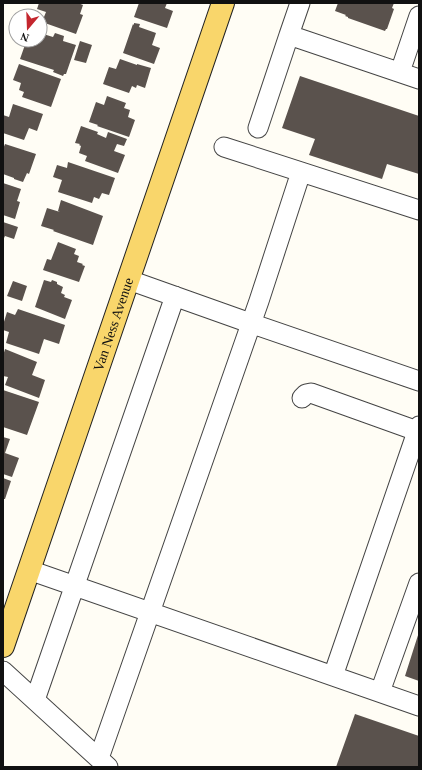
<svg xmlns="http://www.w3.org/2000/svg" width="422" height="770" viewBox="0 0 422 770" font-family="Georgia,serif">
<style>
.building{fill:#5a524d}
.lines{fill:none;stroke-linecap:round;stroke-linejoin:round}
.minor-casing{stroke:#444;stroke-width:21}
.major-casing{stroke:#222;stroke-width:24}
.minor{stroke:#fff;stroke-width:19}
.major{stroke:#f9d66b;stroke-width:22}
.labels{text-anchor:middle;stroke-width:4;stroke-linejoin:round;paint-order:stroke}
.street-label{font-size:14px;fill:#111;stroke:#fff}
</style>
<rect width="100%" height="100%" fill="#fffdf5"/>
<path class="building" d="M39,3h39l5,2 -3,9 3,1 -7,19 -34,-12 4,-10 -9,-3z
M139,3h28l-2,5 8,3 -6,17 -33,-11z
M338,3h56l-2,5 2,1 -7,20h-1l-1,2 -37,-13v-1l-3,-1 1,-1 -11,-4z
M134,23l6,1 -1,3 17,6 -4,12 8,3 -6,16 -31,-11 10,-29 1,1z
M40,33l13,4 2,-4 9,3 -1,5 13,4 -10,29h-2l-1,2 -10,-4 1,-2 -34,-11 6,-17 8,2 1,-4h5z
M80,41l12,4 -6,18 -12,-3z
M120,59l17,6v-1l14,4 -6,20 -8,-3 -1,3 -4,-2 -3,7 -26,-9 6,-17 7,2z
M19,64l42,15 -10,28 -29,-10 2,-5 -5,-2 2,-7 -8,-3z
M300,76l119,40v58l-32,-10 -5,15 -73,-24 6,-16 -33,-11z
M107,96l19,7 -2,5 6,2 -2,7 7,3 -6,17 -32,-11 1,-1 -9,-3 7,-20 8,3z
M13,104l30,10 -6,17 -8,-3 -5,12 -21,-7v-18l6,2z
M81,126l17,6 -1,2 9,4 2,-6 19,7 -3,7 -7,-2 -3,7 11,4 -7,18 -33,-12 2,-5 -8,-3 2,-7 -2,-1 1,-1 -5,-1z
M5,144l31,10 -7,20 -2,-1 -4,9 -9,-3v-1l-11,-4v-25z
M68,162l47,16 -6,17 -7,-2 -3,6 -5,-2 -2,6 -34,-11 4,-12 -9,-3 4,-12 10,3z
M3,183l18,6 -4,12 3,1 -5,17 -12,-4z
M61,200l42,16 -10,29 -40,-14 1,-1 -13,-4 6,-18 13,4 -2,-1z
M3,222l15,5 -4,12 -9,-3 -2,4z
M58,242l18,7 -2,5 5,2 -2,6 6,2 -1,1 3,1 -6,16 -36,-12 4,-11 4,1z
M44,280l7,2 1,-2 5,2v2l6,3 -2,6 4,2 -1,2 8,3 -7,19 -30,-12z
M13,281l14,5 -5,15 -15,-5z
M18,309l47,16 -6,19 -15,-5 -5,15 -33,-11 3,-11 -6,-2v-5l4,-13 8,3z
M5,349l32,13 -5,13 13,5 -6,18 -34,-13 3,-8 -5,-1v-20z
M3,390l36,12 -12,33 -24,-8z
M3,437l7,2 -5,14 14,5 -7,19 -9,-3z
M3,478l8,3 -6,18h-2z
M419,632v49l-14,-5z
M355,714l64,22v31h-83z"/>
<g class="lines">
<g class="minor-casing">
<path id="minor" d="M289,35l11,-32
M400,72l19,-56
M258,128l31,-93 130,44
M224,147l195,63
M129,280l121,43 169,58
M302,398l4,-4 5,-1 106,38
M29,570l390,136
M3,671l105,96
M333,676l86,-250
M380,692l39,-109
M35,700l140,-404
M99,758l160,-457 42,-129"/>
</g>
<g class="major-casing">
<g id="major">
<path id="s1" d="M3,646l220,-643"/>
</g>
</g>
<use href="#minor" class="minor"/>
<use href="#major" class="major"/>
</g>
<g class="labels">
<g class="street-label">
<text dy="5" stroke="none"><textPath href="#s1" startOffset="340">Van Ness Avenue</textPath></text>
</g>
</g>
<rect width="422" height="770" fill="none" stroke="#111111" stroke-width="8"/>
<g transform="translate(28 28) rotate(199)"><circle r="19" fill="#ffffff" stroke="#a0a0a0"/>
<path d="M0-3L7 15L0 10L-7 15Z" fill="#c4262e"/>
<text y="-6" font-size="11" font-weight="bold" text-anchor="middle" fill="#111111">N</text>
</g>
</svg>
